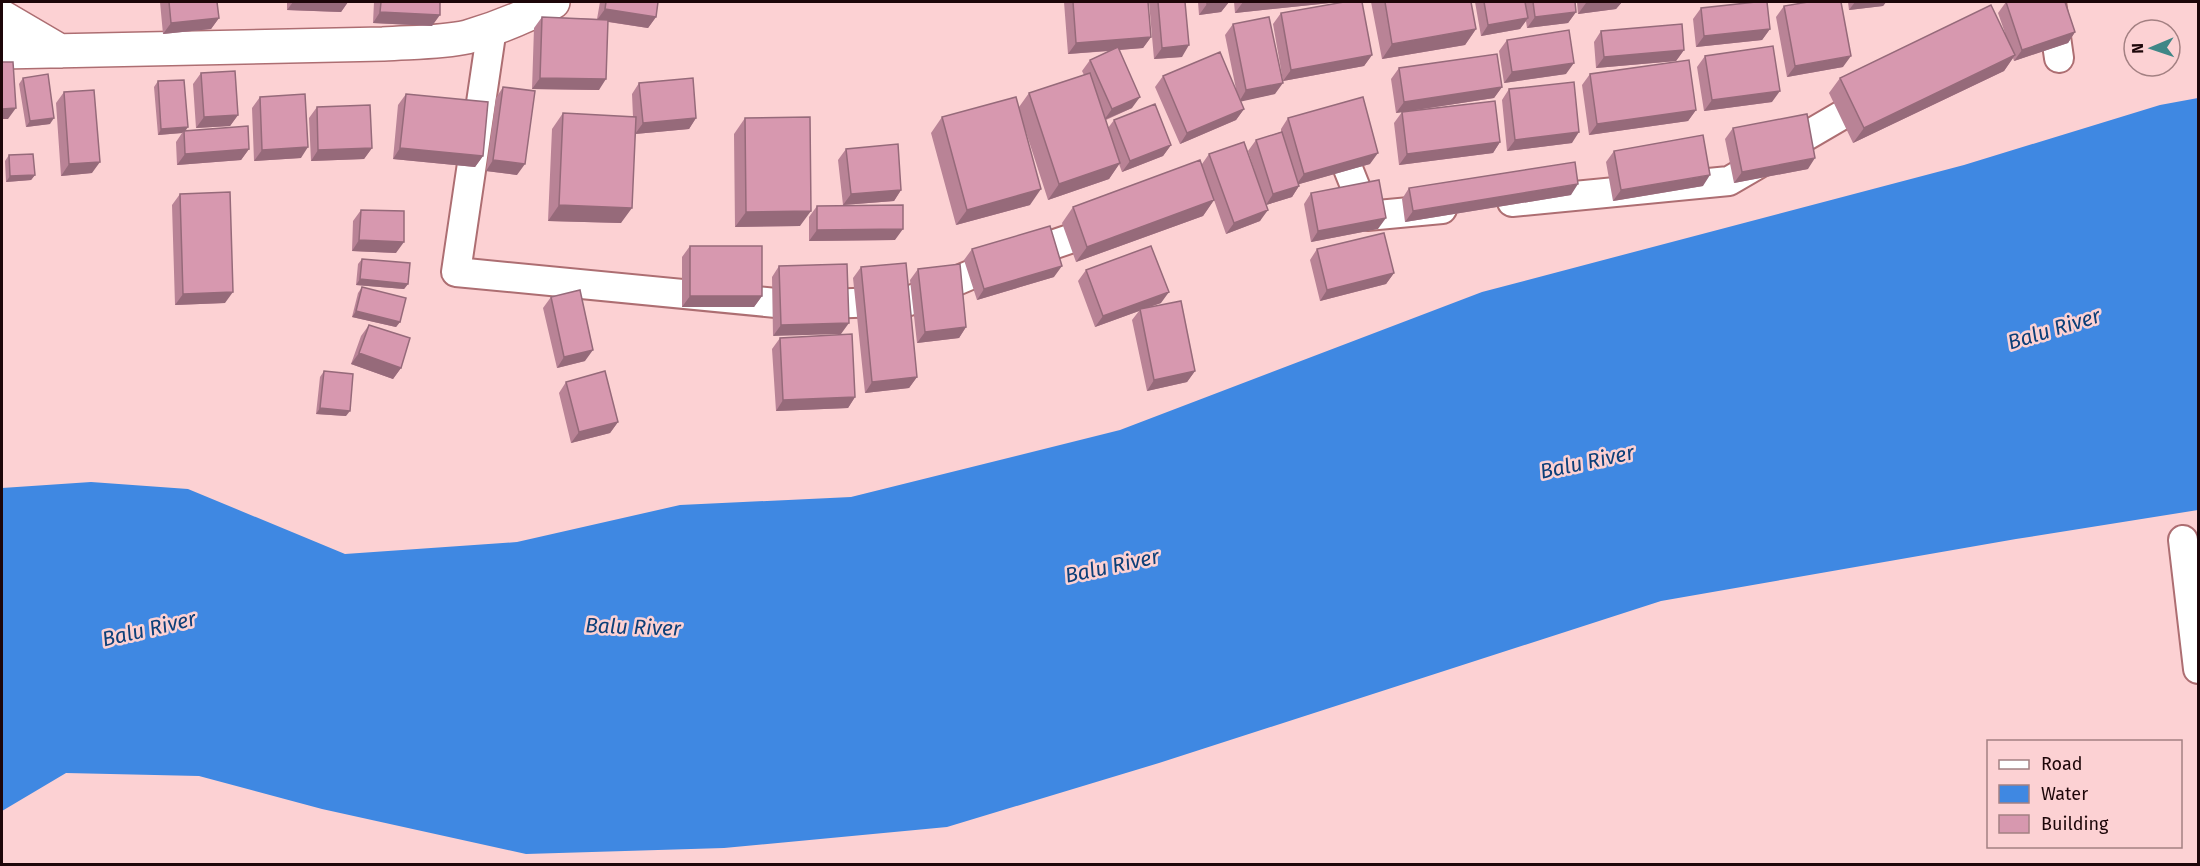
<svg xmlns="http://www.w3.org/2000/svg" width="2200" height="866" viewBox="0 0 2200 866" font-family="'Fira Sans',sans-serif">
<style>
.water{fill:#3f88e2}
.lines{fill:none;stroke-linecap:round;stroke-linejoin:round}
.minor-casing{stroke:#ad6e72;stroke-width:32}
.tertiary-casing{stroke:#ad6e72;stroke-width:36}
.minor{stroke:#fff;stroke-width:28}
.tertiary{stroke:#fff;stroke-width:33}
.wall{fill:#b98396}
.shaded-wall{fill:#966a7a}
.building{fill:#d798af;stroke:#966a7a;stroke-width:1.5}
.labels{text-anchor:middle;stroke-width:5;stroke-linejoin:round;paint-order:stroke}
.water-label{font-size:21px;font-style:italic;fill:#0c3f78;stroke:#fcd1d3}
</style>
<rect width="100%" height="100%" fill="#fcd1d3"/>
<path class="water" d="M2198,98v412l-182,29 -355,62 -502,162 -212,64 -223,21 -198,6 -204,-45 -123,-33 -133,-3 -64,38v-323l89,-6 97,7 157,65 172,-12 163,-37 171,-8 269,-67 362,-138 482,-127 196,-60z"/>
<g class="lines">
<g class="minor-casing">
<path id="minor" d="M2051,2l8,56
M492,28l-36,244 341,33 112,-4 87,-37 109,-37
M1327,150l12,-4 28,70 75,-7
M1512,202l217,-21 144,-84
M2183,540l15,129"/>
</g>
<g class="tertiary-casing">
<path id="tertiary" d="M2,17l58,34
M2,52l381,-8c27,-2 57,-1 84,-7 28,-8 60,-21 86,-35"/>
</g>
<use href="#minor" class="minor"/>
<use href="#tertiary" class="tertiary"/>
</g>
<path class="wall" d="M160,2h57l2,16 -8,11 -48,5z
M287,2h61l-7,10 -54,-2z
M374,2h66l-8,24 -59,-3z
M600,2h58l-2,15 -8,11 -40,-6 -9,68 -67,-1 2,-61 8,-11 55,2z
M1064,2h84l3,35 -8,11 -24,2 13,58 -26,12 2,8 6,-8 57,25 -8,11 -41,16 -3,-8 -10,15 -61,21 -23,-71 5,76 -74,20 -25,-92 11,-16 77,-10 10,-14 55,-18 -2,-4 8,-11 20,-9 -42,3z
M1149,2h36l-3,55 -28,2z
M1198,2h31l-8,10 -22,3z
M1234,2h106l-105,11z
M1371,2h100l5,27 -11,16 -83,14z
M1475,2h100l1,10 -8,11 -41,5 -1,-7 -6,8 -39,7z
M1577,2h45l-6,7 -38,5z
M1848,2h38l-3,4 -34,4z
M2006,2l69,30 -7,11 -54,18 -1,-3 -9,13 -151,72 -24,-50 11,-15 165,-45 -7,-20z
M1784,6l59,61 -56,10 -11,-60z
M1701,8l69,21 -8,11 -66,7 -3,-28z
M1281,13l91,42 -8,11 -81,15 -10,-57z
M1233,24l42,70 -35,7 4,8 -8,11 -56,24 -25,-57 8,-11 74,18 -12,-59z
M1601,31l83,19 -8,11 -80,7 -2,-26z
M1507,40l59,34 -62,9 -5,-32z
M1705,56l67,46 -68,9 -7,-44z
M1399,68l103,19 -8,11 -98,15 -5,-34z
M201,73l37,42 -8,11 -34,2 -3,-44z
M1590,74l106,36 -8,11 -99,14 -7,-50z
M23,78l27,46 -24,3 -7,-43z
M158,81l27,50 64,18 -8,11 -64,5 -1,-23 6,-9 -24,2 -4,-48z
M639,83l57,35 -7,11 -54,5 -14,89 -73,-2 4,-92 11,-16 70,4 -1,-23z
M503,87l14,88 -31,-4 10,-73z
M1509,89l63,54 -65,8 -5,-51z
M64,92l28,81 -31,3 -5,-73z
M406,94l77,62 -8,11 -82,-8 5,-54z
M260,97l41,61 -47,3 -2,-53z
M317,107l55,41 -8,11 -53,2 -2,-43z
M1402,112l98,30 -7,11 -94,12 -5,-42z
M745,118l55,108 -65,1 -1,-93z
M1288,118l82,46 -71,20v2l-7,11 -26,8 -6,16 -34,13 -12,-34 -11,16 -127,46 -14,-39 11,-16 129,-43 7,-10 55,46 -16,-49 8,-11 25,-8v-3z
M1733,128l75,41 -74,14 -9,-44z
M846,149l55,41 -7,11 -51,4 -5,-45z
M1614,151l89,35 -90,15 -7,-39z
M9,155l26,20 -4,5 -25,2 -1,-21z
M1409,188l162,7 -166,27 -3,-23z
M1311,193l67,36 -67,13 -7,-38z
M180,194l45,109 -50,2 -3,-100z
M817,206l78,34 -86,1v-24z
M361,210l35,43 -44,-2 1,-30z
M690,246l72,50 -8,11h-72v-50z
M972,249l82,28 -77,23 -13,-40z
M1317,249l77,24 -8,11 -66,17 -10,-41z
M362,259l46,25 -4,5 -48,-4 2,-21z
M847,264l-74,72 -1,-59 7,-11z
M861,267l56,110 -8,11 -44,5 -12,-115z
M918,269l48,58 -7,11 -42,5 -7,-63z
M1086,270l75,33 -14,5 48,63 -8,11 -40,9 -15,-71 7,-9 -44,16 -17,-46z
M362,287l38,35 -4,5 -44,-10 6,-24z
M551,297l34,64 -28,7 -14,-60z
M369,325l32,43 -8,11 -42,-15 10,-28z
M780,338l75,59 -7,11 -72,3 -4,-62z
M324,371l22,45 -30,-2 4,-37z
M566,382l52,40 -8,11 -39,10 -12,-50z"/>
<path class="shaded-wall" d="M293,2h55l-7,10 -54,-2z
M1223,2h6l-8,10 -22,3 8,-11z
M1243,2h97l-105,11z
M1598,2h24l-6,7 -38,5 8,-11z
M1855,2h31l-3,4 -34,4z
M605,9l51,8 -8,11 -51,-8z
M380,12l60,3 -8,11 -59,-3z
M1576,12l-8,11 -41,5 8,-11z
M219,18l-8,11 -48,5 8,-11z
M1528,18l-8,11 -39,7 7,-11z
M1476,29l-11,16 -83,14 10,-15z
M1770,29l-8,11 -66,7 8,-11z
M2075,32l-7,11 -54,18 8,-11z
M1151,37l-8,11 -75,6 8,-11z
M1189,45l-7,12 -28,2 8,-11z
M1684,50l-8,11 -80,7 8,-11z
M1372,55l-8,11 -81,15 8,-11z
M2015,55l-11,16 -151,72 11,-15z
M1851,56l-8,11 -56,10 8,-11z
M1574,63l-8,11 -62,9 8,-11z
M540,78l66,1 -7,11 -67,-1z
M1283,83l-8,11 -36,8 7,-12z
M1502,87l-8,11 -98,15 8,-11z
M1780,91l-8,11 -68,9 8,-11z
M1140,97l-8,11 -28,12 8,-11z
M16,108l-8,11h-6v-10z
M1244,109l-8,11 -56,24 7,-11z
M1696,110l-8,11 -99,14 8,-11z
M238,115l-8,11 -34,2 8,-11z
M54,118l-4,6 -24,3 4,-6z
M696,118l-7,11 -54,5 8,-11z
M188,127l-4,6v-2l-2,2 -24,2 3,-6z
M1579,132l-7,11 -65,8 8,-11z
M1500,142l-7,11 -94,12 8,-11z
M1171,145l-8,11 -41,16 8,-11z
M308,147l-7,11 -47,3 8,-11z
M372,148l-8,11 -53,2 7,-11z
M400,148l83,8 -8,11 -82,-8z
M249,149l-8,11 -64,5 8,-11z
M1378,153l-8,11 -74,21 8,-11z
M1815,158l-7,11 -74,14 8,-11z
M493,160l32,4 -8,11 -31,-4z
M100,162l-8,11 -31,3 8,-12z
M1120,163l-11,16 -61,21 11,-16z
M35,175l-4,5 -25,2 4,-6z
M1710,175l-7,11 -90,15 8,-11z
M1578,184l-7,11 -166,27 8,-11z
M1299,186l-7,11 -26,8 7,-11z
M1041,189l-11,16 -74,20 11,-15z
M901,190l-7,11 -51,4 8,-11z
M1214,200l-11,16 -127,46 11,-15z
M559,205l73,3 -11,15 -73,-2z
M1268,210l-8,11 -34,13 8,-11z
M811,211l-11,15 -65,1 11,-15z
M1386,218l-8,11 -67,13 7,-11z
M903,229l-8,11 -86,1 8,-11z
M359,240l45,2 -8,11 -44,-2z
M1062,266l-8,11 -77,23 7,-11z
M1394,273l-8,11 -66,17 7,-11z
M360,279l48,5 -4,5 -48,-4z
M233,292l-8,11 -50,2 8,-11z
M1169,292l-8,11 -21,7v-1l-1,2 -44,16 8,-11z
M690,296h72l-8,11h-72z
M356,311l44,11 -4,5 -44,-10z
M849,323l-8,11 -68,2 8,-11z
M966,327l-7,11 -42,5 8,-11z
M593,350l-8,11 -28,7 7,-11z
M359,353l42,15 -8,11 -42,-15z
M1195,371l-8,11 -40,9 7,-11z
M917,377l-8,11 -44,5 7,-11z
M855,397l-7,11 -72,3 7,-11z
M320,408l30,3 -4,5 -30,-2z
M618,422l-8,11 -39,10 8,-11z"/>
<path class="building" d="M169,2h48l2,16 -48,5z
M381,2h59v13l-60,-3z
M606,2h52l-2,15 -51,-8z
M1073,2h75l3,35 -75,6z
M1158,2h27l4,43 -27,3z
M1207,2h16l-16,2z
M1344,2h18l10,53 -81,15 -10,-57z
M1385,2h86l5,27 -84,15z
M1484,2h41l3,16 -40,7z
M1533,2h42l1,10 -41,5z
M1756,2h11l3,27 -66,7 -3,-28z
M1808,2h33l10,54 -56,10 -11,-60z
M2006,2h59l10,30 -53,18z
M1991,5l24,50 -151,73 -24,-50z
M542,17l66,3 -2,59 -66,-1z
M1269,17l14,66 -37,7 -13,-66z
M1682,24l2,26 -80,7 -3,-26z
M1569,30l5,33 -62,9 -5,-32z
M1773,46l7,45 -68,9 -7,-44z
M1118,47l22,50 -28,12 -22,-49z
M1220,52l24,57 -57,24 -24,-57z
M1497,54l5,33 -98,15 -5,-34z
M1689,60l7,50 -99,14 -7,-50z
M2,62h11l3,46 -14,1z
M235,71l3,44 -34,2 -3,-44z
M1090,73l30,90 -61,21 -30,-91z
M48,74l6,44 -24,3 -7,-43z
M693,78l3,40 -53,5 -4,-40z
M184,80l4,47 -27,2 -3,-48z
M1574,82l5,50 -64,8 -6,-51z
M503,87l32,4 -10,73 -32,-4z
M94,90l6,72 -31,2 -5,-72z
M305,94l3,53 -46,3 -2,-53z
M406,94l82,8 -5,54 -83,-8z
M1016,97l25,92 -74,21 -25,-93z
M1363,97l15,56 -74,21 -16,-56z
M1495,101l5,41 -93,12 -5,-42z
M1155,104l16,41 -41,16 -16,-41z
M370,105l2,43 -54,2 -1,-43z
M563,113l73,4 -4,91 -73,-3z
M1807,114l8,44 -73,14 -9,-44z
M810,117l1,94 -65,1 -1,-94z
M248,126l1,23 -64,5 -1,-23z
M1282,132l17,54 -26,8 -17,-54z
M1703,135l7,40 -89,15 -7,-39z
M1244,142l24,68 -34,13 -25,-69z
M898,144l3,46 -50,4 -5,-45z
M33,154l2,21 -25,1 -1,-21z
M1200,160l14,40 -127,47 -14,-40z
M1575,162l3,22 -165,27 -4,-23z
M1379,180l7,38 -68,13 -7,-38z
M230,192l3,100 -50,2 -3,-100z
M903,205v24l-86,1v-24z
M361,210l43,1v31l-45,-2z
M1050,226l12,40 -78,23 -12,-40z
M1384,233l10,40 -67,17 -10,-41z
M690,246h72v50h-72z
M1151,246l18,46 -66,24 -17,-46z
M362,259l48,4 -2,21 -48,-5z
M906,263l11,114 -45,5 -11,-115z
M847,264l2,59 -68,2 -2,-59z
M960,264l6,63 -41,5 -7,-63z
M362,287l44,11 -6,24 -44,-11z
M580,290l13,60 -29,7 -13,-60z
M1181,301l14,70 -41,9 -14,-71z
M369,325l41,13 -9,30 -42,-15z
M852,334l3,63 -72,3 -3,-62z
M324,371l29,3 -3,37 -30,-3z
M605,371l13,51 -39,10 -13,-50z"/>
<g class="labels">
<g class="water-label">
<text transform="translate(2054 329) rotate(-17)" y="7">Balu River</text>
<text transform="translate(1587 462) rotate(-12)" y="7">Balu River</text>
<text transform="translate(1112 566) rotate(-12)" y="7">Balu River</text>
<text transform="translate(633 627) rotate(2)" y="7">Balu River</text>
<text transform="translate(149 629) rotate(-13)" y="7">Balu River</text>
</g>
</g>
<rect width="2200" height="866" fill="none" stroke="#1d0609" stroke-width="6"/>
<rect x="1987" y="740" width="195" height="108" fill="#fcd1d3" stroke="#a38082" stroke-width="1.5"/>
<rect x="1999" y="760" width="30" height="9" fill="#ffffff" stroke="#a38082" stroke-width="1.5"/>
<text x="2041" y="770" font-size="18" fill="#1d0609">Road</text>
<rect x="1999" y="785" width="30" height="18" fill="#3f88e2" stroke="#a38082" stroke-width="1.5"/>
<text x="2041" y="800" font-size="18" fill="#1d0609">Water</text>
<rect x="1999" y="815" width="30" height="18" fill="#d798af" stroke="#a38082" stroke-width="1.5"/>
<text x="2041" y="830" font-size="18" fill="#1d0609">Building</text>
<g transform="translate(2152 48) rotate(268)"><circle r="28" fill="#fcd1d3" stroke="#a38082" stroke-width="1.5"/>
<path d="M0-4.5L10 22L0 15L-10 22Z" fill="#3f8787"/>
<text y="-9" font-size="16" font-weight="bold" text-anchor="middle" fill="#1d0609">N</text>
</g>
</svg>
